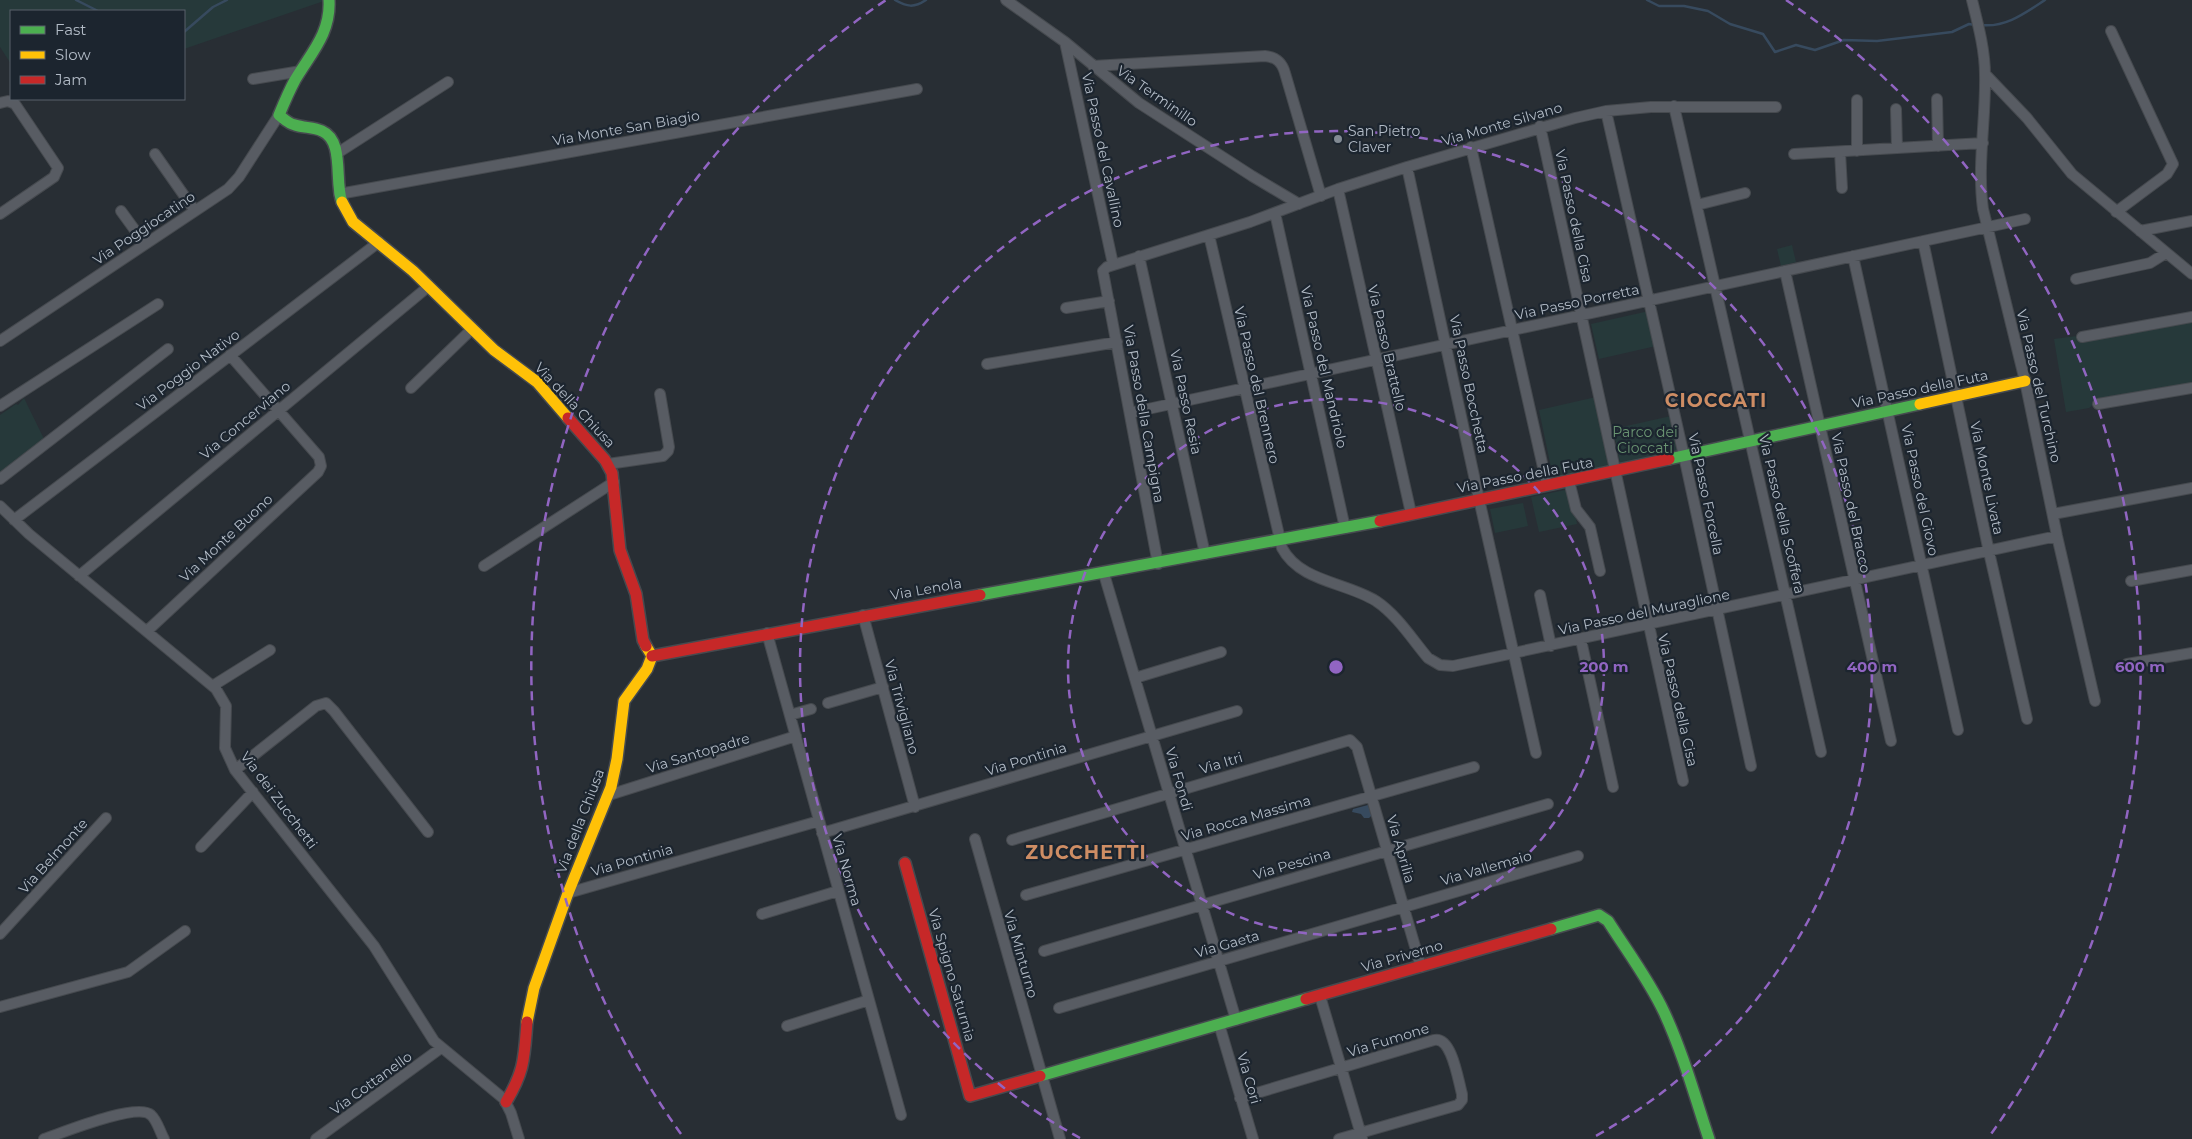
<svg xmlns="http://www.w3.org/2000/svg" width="2192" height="1139" viewBox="0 0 2192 1139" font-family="Montserrat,sans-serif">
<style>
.green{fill:#26393a}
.water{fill:#374a5e}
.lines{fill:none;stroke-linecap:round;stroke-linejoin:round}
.stream{stroke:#374a5e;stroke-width:2.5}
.street-casing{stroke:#464a4f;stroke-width:12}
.fast-casing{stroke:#464a4f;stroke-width:14}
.slow-casing{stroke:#464a4f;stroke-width:14}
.jam-casing{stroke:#464a4f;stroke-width:14}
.street{stroke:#585c63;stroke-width:10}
.fast{stroke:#4caf50;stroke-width:11}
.slow{stroke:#ffc107;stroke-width:11}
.jam{stroke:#c62828;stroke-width:11}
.ring{fill:none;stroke:#9165c2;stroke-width:2.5;stroke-dasharray:9 6}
.poi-dot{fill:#828a93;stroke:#1c252f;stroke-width:2}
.labels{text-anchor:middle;stroke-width:4.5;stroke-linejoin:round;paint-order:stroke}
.street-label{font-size:14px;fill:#b2bbc6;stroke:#1c252f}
.poi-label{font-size:14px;fill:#b2bbc6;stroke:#1c252f;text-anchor:start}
.park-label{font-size:14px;fill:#6a9572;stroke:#1c252f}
.district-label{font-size:19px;font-weight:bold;letter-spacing:1px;fill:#ce8d64;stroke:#1c252f}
.centre{fill:#9165c2;stroke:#1c252f;stroke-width:2.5}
.ring-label{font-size:15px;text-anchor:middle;font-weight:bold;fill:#9165c2;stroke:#1c252f;stroke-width:4.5;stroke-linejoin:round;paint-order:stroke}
</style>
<rect width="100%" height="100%" fill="#282e34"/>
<path class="green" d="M0,0h324v1l-140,48v-38h-173v53l-11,-17z
M1792,245l4,17 -15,4 -4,-17z
M1649,311l7,35 -57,13 -8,-35z
M2192,321v66l-97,16 -6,5 -23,4 -12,-73z
M1596,397l14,68 -57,12 -14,-67z
M24,398l21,43 -45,35v-61l16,-11 2,1z
M1671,416l7,35 -58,12 -7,-34z
M1570,489l7,35 -38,8 -8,-35z
M1523,503l5,23 -33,7 -5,-24z"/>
<path class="water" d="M1368,805l4,10 -3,3h-5l-3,-4 -9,-2 1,-3z"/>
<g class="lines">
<path class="stream" d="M76,0l22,11
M895,0c12,7 19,8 31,0
M1647,0l12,6h25l24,5 22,13 33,10 12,18 21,-7 19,5 29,-10 33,1 75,-9 17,-8 6,1
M1981,25c24,3 44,-12 64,-25
M184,32l29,-25 14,-7"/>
<g class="street-casing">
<path id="street" d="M1006,0l59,42 74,61 113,73 47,28
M1972,0c6,24 13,50 13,75 1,44 -8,90 -2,134l42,172 32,155 38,165
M2111,31l62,133 -6,10 -51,38
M1065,42l48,222
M1093,66l172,-10c11,1 17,6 20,17l36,123
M1985,74l42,44 45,56 120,100
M253,79l48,-8
M1937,99l1,47
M1857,100v51
M0,103l8,-2 7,3 43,64 -4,9 -54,37
M1674,106l147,646
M1896,109l1,39
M1606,111l78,345 67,310
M1540,126l143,655
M1471,147l76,338
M1840,152l2,36
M155,154l40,57
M336,154l112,-72
M1794,154l189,-11
M1407,167l72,332 57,254
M1338,189l73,324
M339,194l578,-105
M1697,205l48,-12
M121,211l24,33
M1275,213l70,315
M2140,231l52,-10
M1209,235l73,313c18,34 64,34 94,53 21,14 36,38 52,57l12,7 13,1 604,-130
M1923,241l66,311 38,167
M1139,256l66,298
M1853,256l105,474
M1785,271l106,470
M2076,279l74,-16 16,-10
M1066,308l43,-7
M2082,337l110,-20
M0,341l228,-152 11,-12 40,-62
M987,364l130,-22
M411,388l61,-59
M2098,404l94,-16
M0,406l158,-102
M1134,412l891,-193
M608,464l55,-8 5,-5 1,-4 -9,-53
M0,479l168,-130
M1569,481l7,28 14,18 10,44
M0,506l29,28 187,155 10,17 -1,42 10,22 139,176 60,95 70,58 7,14 8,26
M2053,514l139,-26
M14,520l365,-278
M1158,564l-54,-287 -1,-6 4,-4 143,-45 88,-33 69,-22 168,-49 31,-7 45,-4h125
M484,566l130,-84
M1104,574l132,446
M79,576l350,-290
M2131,581l61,-11
M1540,595l11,51
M863,615l52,192
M147,631l171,-159 3,-6 -2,-9 -89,-102
M767,633l134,482
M1581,640l32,147
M2127,664l65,-11
M1135,678l86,-26
M214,685l56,-35
M828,703l55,-16
M790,715l21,-6
M235,770l81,-64 10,-3 8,8 94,121
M609,795l187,-59
M822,833l415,-122
M975,839l85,300
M1012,840l338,-100 7,7 64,220
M201,847l52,-55
M568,893l251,-72
M1026,895l448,-128
M762,914l76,-23
M0,934l106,-116
M1044,951l504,-147
M1320,996l42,142
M0,1007l128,-35 57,-41
M1059,1008l519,-152
M1219,1024l34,115
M787,1026l82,-26
M1240,1098l194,-58c18,-4 24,40 28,54v6l-4,5 -119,34
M44,1139c18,-6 93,-37 107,-24 6,5 9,17 13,24
M316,1139l125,-91"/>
</g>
<g class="fast-casing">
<path id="fast" d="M329,0c2,33 -18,53 -34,80 -6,11 -11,23 -16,35 5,4 10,9 16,10 9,3 19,2 27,6 23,10 12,51 20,71
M1669,459l251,-55
M980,595l400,-74
M1551,929l48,-14 9,6c19,30 41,59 56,91 19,41 31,85 45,127
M1040,1076l266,-77"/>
</g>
<g class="slow-casing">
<path id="slow" d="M342,202l11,20 60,49 81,79 43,32 31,36
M1920,404l105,-23
M527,1022l7,-34 34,-95 43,-106 6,-28 7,-58 23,-32 5,-13 -6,-10"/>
</g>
<g class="jam-casing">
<path id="jam" d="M568,418l37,42 7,13 8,77 16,44 7,46 3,6
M1380,521l289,-62
M652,656l328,-61
M905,863l65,233 70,-20
M1306,999l245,-70
M506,1102c19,-32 18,-44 21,-80"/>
</g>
<use href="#street" class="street"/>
<use href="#fast" class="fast"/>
<use href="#slow" class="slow"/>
<use href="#jam" class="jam"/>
</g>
<g class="ring">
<circle cx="1336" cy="667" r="268"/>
<path d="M1080 1138A536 536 0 1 1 1592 1138"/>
<path d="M681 1134A804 804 0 0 1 886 0M1786 0A804 804 0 0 1 1991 1134"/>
</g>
<circle class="poi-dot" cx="1338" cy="139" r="5"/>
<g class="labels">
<g class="street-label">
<text transform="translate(1157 96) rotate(35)" y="5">Via Terminillo</text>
<text transform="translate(1502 124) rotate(-16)" y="5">Via Monte Silvano</text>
<text transform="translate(626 128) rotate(-10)" y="5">Via Monte San Biagio</text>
<text transform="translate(1103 150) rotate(78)" y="5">Via Passo del Cavallino</text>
<text transform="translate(1574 216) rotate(78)" y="5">Via Passo della Cisa</text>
<text transform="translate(144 228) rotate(-34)" y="5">Via Poggiocatino</text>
<text transform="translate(1577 302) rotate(-12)" y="5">Via Passo Porretta</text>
<text transform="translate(1387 348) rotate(77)" y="5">Via Passo Brattello</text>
<text transform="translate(1324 367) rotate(77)" y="5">Via Passo del Mandriolo</text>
<text transform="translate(188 370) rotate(-37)" y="5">Via Poggio Nativo</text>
<text transform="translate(1469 384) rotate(78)" y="5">Via Passo Bocchetta</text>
<text transform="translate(1257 385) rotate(77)" y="5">Via Passo del Brennero</text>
<text transform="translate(2039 386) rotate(77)" y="5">Via Passo del Turchino</text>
<text transform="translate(1920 389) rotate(-12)" y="5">Via Passo della Futa</text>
<text transform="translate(1186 402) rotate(78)" y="5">Via Passo Resia</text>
<text transform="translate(575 405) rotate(47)" y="5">Via della Chiusa</text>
<text transform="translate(1144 414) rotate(80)" y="5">Via Passo della Campigna</text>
<text transform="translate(245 420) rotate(-40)" y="5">Via Concerviano</text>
<text transform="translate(1525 475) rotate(-11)" y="5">Via Passo della Futa</text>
<text transform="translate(1987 478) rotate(78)" y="5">Via Monte Livata</text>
<text transform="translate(1920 490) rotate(78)" y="5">Via Passo del Giovo</text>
<text transform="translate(1706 494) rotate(78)" y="5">Via Passo Forcella</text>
<text transform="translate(1851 503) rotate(78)" y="5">Via Passo del Bracco</text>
<text transform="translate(1782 514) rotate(77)" y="5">Via Passo della Scoffera</text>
<text transform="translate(226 538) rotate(-43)" y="5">Via Monte Buono</text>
<text transform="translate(926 589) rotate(-10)" y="5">Via Lenola</text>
<text transform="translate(1644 612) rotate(-12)" y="5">Via Passo del Muraglione</text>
<text transform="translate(1678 700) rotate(77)" y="5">Via Passo della Cisa</text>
<text transform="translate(902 707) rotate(75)" y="5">Via Trivigliano</text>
<text transform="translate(698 753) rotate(-17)" y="5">Via Santopadre</text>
<text transform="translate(1026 759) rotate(-17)" y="5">Via Pontinia</text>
<text transform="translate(1221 763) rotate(-17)" y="5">Via Itri</text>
<text transform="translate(1179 779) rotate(74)" y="5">Via Fondi</text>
<text transform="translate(279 800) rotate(53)" y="5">Via dei Zucchetti</text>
<text transform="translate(1246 818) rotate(-16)" y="5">Via Rocca Massima</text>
<text transform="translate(580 821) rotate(-69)" y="5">Via della Chiusa</text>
<text transform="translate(1401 849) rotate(74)" y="5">Via Aprilia</text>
<text transform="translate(53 856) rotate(-48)" y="5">Via Belmonte</text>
<text transform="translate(632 860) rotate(-16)" y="5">Via Pontinia</text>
<text transform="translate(1292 864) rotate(-16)" y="5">Via Pescina</text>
<text transform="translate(1486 868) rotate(-16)" y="5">Via Vallemaio</text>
<text transform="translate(847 870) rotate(74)" y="5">Via Norma</text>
<text transform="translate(1227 944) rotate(-16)" y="5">Via Gaeta</text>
<text transform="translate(1021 954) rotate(74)" y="5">Via Minturno</text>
<text transform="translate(1402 956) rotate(-16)" y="5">Via Priverno</text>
<text transform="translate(952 975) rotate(74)" y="5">Via Spigno Saturnia</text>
<text transform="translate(1388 1040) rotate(-17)" y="5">Via Fumone</text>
<text transform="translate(1249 1078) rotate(74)" y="5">Via Cori</text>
<text transform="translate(371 1083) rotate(-36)" y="5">Via Cottanello</text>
</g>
<g class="poi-label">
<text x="1348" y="136">San Pietro<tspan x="1348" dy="16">Claver</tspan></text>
</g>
<g class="park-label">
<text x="1645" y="437">Parco dei<tspan x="1645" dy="16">Cioccati</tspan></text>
</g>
<g class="district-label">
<text x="1716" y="407">CIOCCATI</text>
<text x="1086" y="859">ZUCCHETTI</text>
</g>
</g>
<circle cx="1336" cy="667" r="8" class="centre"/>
<g class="ring-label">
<text x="1604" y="672">200 m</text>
<text x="1872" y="672">400 m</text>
<text x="2140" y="672">600 m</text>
</g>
<rect x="10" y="10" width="175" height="90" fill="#1c252f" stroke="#58616b"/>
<rect x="20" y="26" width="25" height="8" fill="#4caf50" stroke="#58616b"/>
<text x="55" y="35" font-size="15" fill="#b2bbc6">Fast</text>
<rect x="20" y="51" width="25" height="8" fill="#ffc107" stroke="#58616b"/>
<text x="55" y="60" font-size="15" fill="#b2bbc6">Slow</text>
<rect x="20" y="76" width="25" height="8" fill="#c62828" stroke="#58616b"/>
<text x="55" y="85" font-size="15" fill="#b2bbc6">Jam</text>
</svg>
